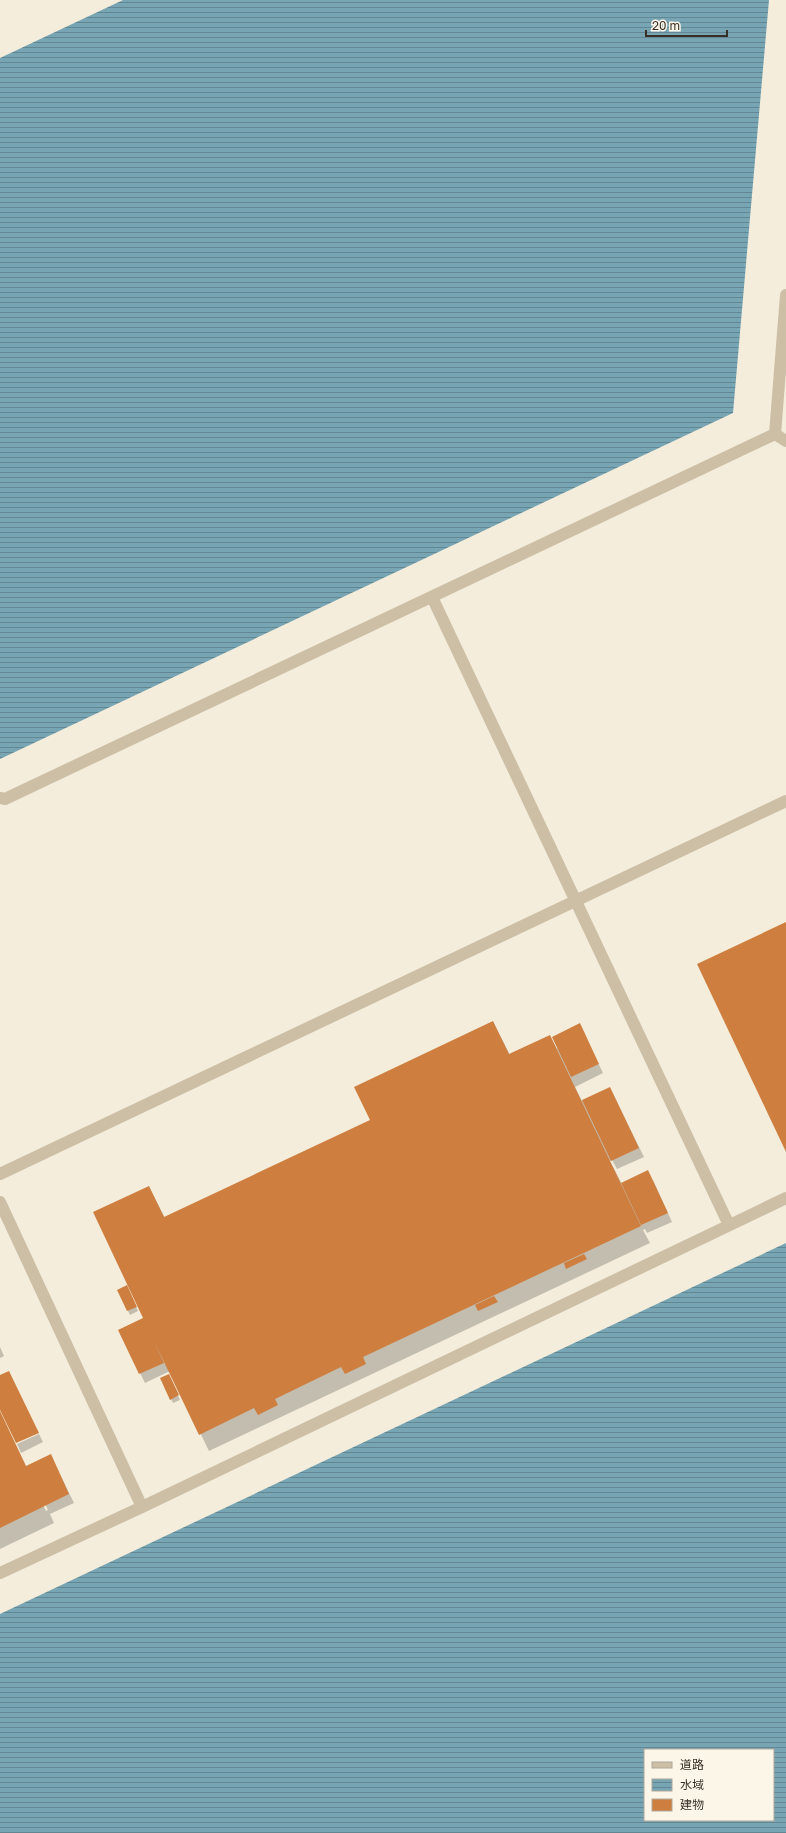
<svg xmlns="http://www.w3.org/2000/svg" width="786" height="1833" viewBox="0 0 786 1833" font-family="'Golos Text','Noto Sans JP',sans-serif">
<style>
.water{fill:url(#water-rules);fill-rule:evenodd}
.shadow{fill:#0003}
.building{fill:#ce7e3e}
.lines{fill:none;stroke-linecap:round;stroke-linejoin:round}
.minor{stroke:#cdbfa6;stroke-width:12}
</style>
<defs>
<pattern id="water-rules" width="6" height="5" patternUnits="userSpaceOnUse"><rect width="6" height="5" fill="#78a5b3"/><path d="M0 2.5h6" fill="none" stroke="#638792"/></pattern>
</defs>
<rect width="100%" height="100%" fill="#f4eddb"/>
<path class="water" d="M123,0h646l-36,413 -733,346v-701z
M786,1243v590h-786v-219zM645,1750h128v70h-128z"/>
<path class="shadow" d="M493,1022l16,31 -139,65z
M584,1034l19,39 -28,14 7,14 28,-13 34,69 -27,12 -5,-9 -2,1 12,23 31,-4 19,42 -25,11 -2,-4 -2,1 7,13 -441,208 -39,-80 -25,12 -26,-53 28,-1 2,-142 16,31 385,-182 7,13z
M129,1291l9,20 -8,4 -2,-4z
M0,1347l4,9 -4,2z
M171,1380l9,20 -7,3 -2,-4z
M0,1414l46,97 2,-1 -21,-44 28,-2 19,39 -24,11 4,9 -54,26z
M39,1434l4,8 -22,11 -4,-9z"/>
<path class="building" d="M786,922v230l-89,-188z
M493,1021l16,33 41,-19 91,191 -278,131 3,7 -21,10 -4,-7 -66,32 3,6 -20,10 -4,-7 -55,27 -45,-94 10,22 -25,11 -21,-44 25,-12 -50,-106 56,-26 15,31 206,-97 -16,-33z
M580,1023l19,41 -28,13 -19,-40z
M610,1087l29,61 -28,13 -29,-61z
M648,1170l20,43 -27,12 -20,-42z
M584,1254l3,5 -21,10 -2,-6z
M127,1285l10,22 -10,4 -10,-21z
M494,1296l4,6 -20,9 -3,-6z
M9,1371l30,62 -23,10 -16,-33v-35z
M169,1374l10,21 -9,5 -10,-22z
M0,1411l26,55 25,-12 18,40 -69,34z"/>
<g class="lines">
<path class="minor" d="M775,434l11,-139
M775,434l11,7
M432,597l297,628
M0,798l5,1 770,-365
M0,1174l786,-373
M0,1202l142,305
M0,1573l142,-66 644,-309"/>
</g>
<rect x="644" y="1749" width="130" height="72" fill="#fbf6e8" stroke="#ada79b"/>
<rect x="652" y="1762" width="20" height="6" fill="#cdbfa6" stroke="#ada79b"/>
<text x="680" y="1769" font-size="12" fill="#383027">道路</text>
<rect x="652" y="1779" width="20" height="12" fill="url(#water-rules)" stroke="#ada79b"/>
<text x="680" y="1789" font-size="12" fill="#383027">水域</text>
<rect x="652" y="1799" width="20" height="12" fill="#ce7e3e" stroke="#ada79b"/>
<text x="680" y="1809" font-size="12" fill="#383027">建物</text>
<path d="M646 30v6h81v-6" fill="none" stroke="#383027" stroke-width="2"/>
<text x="652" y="30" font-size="12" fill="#383027" stroke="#fbf6e8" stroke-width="3" paint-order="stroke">20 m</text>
</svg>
